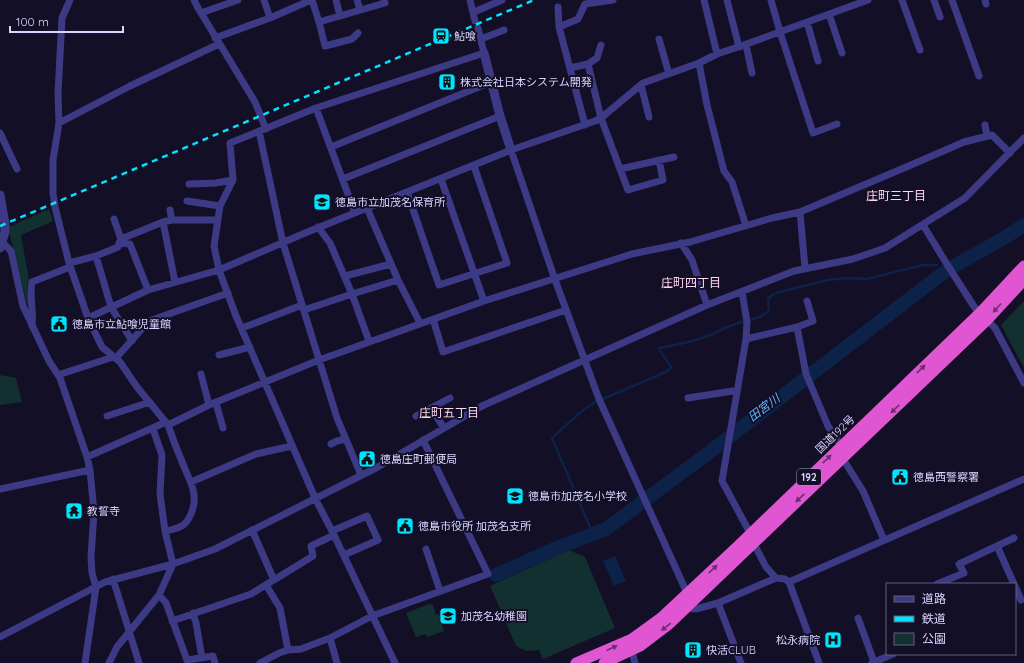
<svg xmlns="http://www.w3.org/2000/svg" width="1024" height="663" viewBox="0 0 1024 663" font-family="Quicksand,'Noto Sans JP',sans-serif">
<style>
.green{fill:#12302f}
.water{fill:#0c2248}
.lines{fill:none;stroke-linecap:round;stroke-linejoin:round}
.stream{stroke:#0c2248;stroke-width:2.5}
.river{stroke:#0c2248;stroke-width:14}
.minor{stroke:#3d3a85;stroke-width:7}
.tertiary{stroke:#3d3a85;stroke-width:9}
.trunk{stroke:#e055d1;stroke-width:11}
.rail{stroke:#00e5ff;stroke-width:2.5;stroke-dasharray:6 5;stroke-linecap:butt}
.oneway{fill:#6f2e73}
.labels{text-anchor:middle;stroke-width:4;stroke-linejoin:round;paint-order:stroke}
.shield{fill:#130f26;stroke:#9e99be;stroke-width:1}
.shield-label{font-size:10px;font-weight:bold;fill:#d9d4ff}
.poi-label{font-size:11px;fill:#d9d4ff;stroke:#130f26;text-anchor:start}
.street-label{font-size:11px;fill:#d9d4ff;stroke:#130f26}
.neighbourhood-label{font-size:12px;fill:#ffd6f0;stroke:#130f26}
.water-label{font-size:12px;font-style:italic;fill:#62b6ff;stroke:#130f26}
</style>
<rect width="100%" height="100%" fill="#130f26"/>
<path class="green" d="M49,209l4,12 -32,14 8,45 -2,4 3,22 -3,-2 -18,-73v-4z
M1024,301v67l-23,-43z
M0,375l16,3 6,24 -22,3z
M569,550l16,7 30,71 -72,31 -4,-9 -13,1 -10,-5 -26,-60z
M429,604l4,1 3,10 3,-1 5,17 -17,6 -2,-3 -9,3 -10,-24z"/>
<path class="water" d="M615,556l11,25 -12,5 -11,-25z"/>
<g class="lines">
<path class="stream" d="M593,534l-41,-96 32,-29 12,-7 72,-31 3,-4c-4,-8 -10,-12 -12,-19 18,-3 34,-6 51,-13 8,-3 15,-8 23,-10 11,-5 28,-5 36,-15l-1,-11 4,-4 7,-3 49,-12 19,-2 20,1 56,-14h14"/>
<path class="river" d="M496,575l63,-28 47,-18 101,-75 240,-184 57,-32 20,-13"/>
<path class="minor" d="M70,0l-8,18 -4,75 1,30 -6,37v33l2,14 14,56 19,55 14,29 18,15 17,25 31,38 41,-20 110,-45 165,-59 148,-47 58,-12 82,-24 28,-6 111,-47 53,-23 28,-7 18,18
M194,0l4,8 57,94 11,27
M264,0l6,18
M312,0l7,22 66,-19 -1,-3
M336,0l4,16
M357,0l3,10
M470,0l5,21
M704,0l13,54
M727,0l12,47
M771,0l9,32 33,101 24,-9
M902,0l18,50
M934,0l6,17
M952,0l27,76
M985,0l1,4
M558,7l1,20
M474,12l28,-12
M201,13l37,-13
M829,14l13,39
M319,22l6,24 27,-7 6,-6
M807,22l11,39
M215,38l55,-20 41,-18
M481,39l23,-9
M659,39l10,35
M601,45l-4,13 -9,6 13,54 19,51 54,-12
M746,45l6,28
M699,63l8,42 17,66 8,11 14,44
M570,68l18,-4
M641,85l8,32
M316,108l39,105
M59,123l71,-37 89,-42
M585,125l-26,-98 19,-8 7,-15 28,-4
M985,125l2,11
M259,131l24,112 54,175 24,57
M0,133l17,36
M331,147l160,-65
M511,150l43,127 45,122 88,194
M620,169l8,21 35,-10 -4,-20
M343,179l157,-63
M441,179l43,122
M189,184l27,-1 17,-3
M407,192l32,93 68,-22 -33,-97
M187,201l33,5
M367,208l31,72 22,43
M170,210l2,10
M800,212l5,56
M114,219l7,20
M163,222l12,60
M923,225l25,41 27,42 20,20 29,55
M2,242l9,9 12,55 26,55 11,17 27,79 79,-35
M119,243l11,1 18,46
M681,243l11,17 15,45
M96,256l15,51 21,34
M69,263l27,-7 22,-9 3,-8 42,-17 9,-2h45
M345,276l46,-12
M742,292l5,30 -1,17 -24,142 28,52 4,11 12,23 10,11 9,1 4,3 30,81
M304,310l48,-16 -22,-51 -12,-16
M88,318l60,-28 71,-20 86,-37 206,-83 84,-29 6,-3 42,-35 56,-20 18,-9 24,-8 127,-46
M433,319l10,33 123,-42
M32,326c2,-15 -3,-30 0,-44l38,-15
M797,327l16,-6 -6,-20
M242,328l60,-23
M746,339l51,-12 9,47 22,52 13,20
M369,341l-17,-47 46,-14
M219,355l31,-8
M116,358l33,-37 79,-28
M201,374l8,31
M58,375l55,-18
M688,398l45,-7 4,2
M216,403l7,25
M431,408l13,20
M107,416l43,-14
M416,416l34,-18
M153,429l9,26 -2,39 5,37
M331,444l6,-3 9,-2
M843,459l20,32 21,49
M191,482l65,-28 36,-8
M0,489l90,-19
M252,530l22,50
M332,531l35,-15 11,24 -34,15
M997,546l17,38
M426,549l14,42
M113,579l26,84
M789,582l235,-103
M937,584l27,-11 -5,-9 55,-26
M266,585l14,23 8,42
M1015,586l6,14
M159,595l7,8 21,57 26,-4 2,7
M718,603l23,60
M687,608l9,1 22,-6 58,-25
M193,613l3,10 6,35
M858,618l16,44
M172,621l79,-27 62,-38 -2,-10 23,-11
M0,637l105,-55 68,-18 42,-15 161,-81 106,-62 225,-101 87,-34 59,-12 32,-11 80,-50 59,-60
M330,638l7,25
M632,651l3,12
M85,663l11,-76 -4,-14 -1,-16 3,-45 -4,-42 -3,-13
M109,663l8,-16 42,-52 14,-31 -8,-33c17,-3 23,-6 28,-23 5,-17 -6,-32 -12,-49 -5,-11 -9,-23 -13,-34
M260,663l19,-10 9,-3 13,-1 29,-11 42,-22 116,-42 -65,-134
M395,663l-61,-128 -19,-37 -79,-182 -17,-46 -5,-24 6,-40 13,-26 -3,-37 86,-35 168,-55 -6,-25
M872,663l21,-9"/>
<path class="tertiary" d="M484,53l16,63 11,34
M0,195l5,29v8l-5,16"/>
<path class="trunk" d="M576,663l56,-24 29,-21 76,-71 243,-234 44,-47
M604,663l36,-17 29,-22 318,-304 37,-40"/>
<path class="rail" d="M0,226l534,-226"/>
</g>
<defs><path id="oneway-solid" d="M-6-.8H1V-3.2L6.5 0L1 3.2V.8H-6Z"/></defs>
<g class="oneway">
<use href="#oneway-solid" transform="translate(997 308) rotate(132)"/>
<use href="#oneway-solid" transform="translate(921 369) rotate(-44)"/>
<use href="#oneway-solid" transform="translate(895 409) rotate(136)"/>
<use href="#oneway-solid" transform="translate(827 459) rotate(-44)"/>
<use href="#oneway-solid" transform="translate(800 498) rotate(137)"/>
<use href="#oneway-solid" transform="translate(713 569) rotate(-43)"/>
<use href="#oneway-solid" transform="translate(666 627) rotate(141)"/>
<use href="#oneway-solid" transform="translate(612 648) rotate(-24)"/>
</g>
<defs>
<g id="station-square" transform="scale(0.9)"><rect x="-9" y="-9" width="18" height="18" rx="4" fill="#00e5ff" stroke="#130f26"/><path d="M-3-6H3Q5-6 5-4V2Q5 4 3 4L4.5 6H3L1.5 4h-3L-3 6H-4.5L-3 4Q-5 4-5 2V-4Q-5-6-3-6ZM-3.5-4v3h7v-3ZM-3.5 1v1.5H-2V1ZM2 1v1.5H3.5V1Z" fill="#111"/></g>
<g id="building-square" transform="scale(0.9)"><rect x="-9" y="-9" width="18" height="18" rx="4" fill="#00e5ff" stroke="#130f26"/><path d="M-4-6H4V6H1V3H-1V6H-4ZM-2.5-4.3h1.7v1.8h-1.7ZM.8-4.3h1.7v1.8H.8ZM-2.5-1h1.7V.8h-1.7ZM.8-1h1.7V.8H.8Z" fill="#111"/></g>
<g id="school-square" transform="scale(0.9)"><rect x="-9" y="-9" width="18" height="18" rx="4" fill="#00e5ff" stroke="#130f26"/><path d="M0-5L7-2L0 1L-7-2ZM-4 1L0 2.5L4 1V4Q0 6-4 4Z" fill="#111"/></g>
<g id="civic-square" transform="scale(0.9)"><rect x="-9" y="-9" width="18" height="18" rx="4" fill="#00e5ff" stroke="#130f26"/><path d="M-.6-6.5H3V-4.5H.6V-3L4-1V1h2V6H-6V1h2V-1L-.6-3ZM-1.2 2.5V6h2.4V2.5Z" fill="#111"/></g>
<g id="temple-square" transform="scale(0.9)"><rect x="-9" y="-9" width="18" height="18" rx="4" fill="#00e5ff" stroke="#130f26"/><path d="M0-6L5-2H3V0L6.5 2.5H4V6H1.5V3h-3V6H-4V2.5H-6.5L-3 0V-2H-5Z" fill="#111"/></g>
<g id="hospital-square" transform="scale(0.9)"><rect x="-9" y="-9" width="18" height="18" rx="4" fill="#00e5ff" stroke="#130f26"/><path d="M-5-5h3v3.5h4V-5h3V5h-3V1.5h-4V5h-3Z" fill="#111"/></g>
</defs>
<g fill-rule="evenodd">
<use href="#station-square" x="441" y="36"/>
<use href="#building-square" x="447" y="82"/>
<use href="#school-square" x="322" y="202"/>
<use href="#civic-square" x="59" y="324"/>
<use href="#civic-square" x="367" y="459"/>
<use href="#civic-square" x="900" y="477"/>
<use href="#school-square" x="515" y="496"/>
<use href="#temple-square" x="74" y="511"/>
<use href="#civic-square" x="405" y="526"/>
<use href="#school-square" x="448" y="616"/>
<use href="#hospital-square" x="833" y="640"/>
<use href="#building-square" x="693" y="650"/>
</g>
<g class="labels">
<rect class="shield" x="797" y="469" width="24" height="16" rx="3"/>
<g class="shield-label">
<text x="809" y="481">192</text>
</g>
<g class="poi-label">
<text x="454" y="40">鮎喰</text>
<text x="460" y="86">株式会社日本システム開発</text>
<text x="335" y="206">徳島市立加茂名保育所</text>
<text x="72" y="328">徳島市立鮎喰児童館</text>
<text x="380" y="463">徳島庄町郵便局</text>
<text x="913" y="481">徳島西警察署</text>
<text x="528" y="500">徳島市加茂名小学校</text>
<text x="87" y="515">教誓寺</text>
<text x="418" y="530">徳島市役所 加茂名支所</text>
<text x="461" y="620">加茂名幼稚園</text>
<text x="820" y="644" text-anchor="end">松永病院</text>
<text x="706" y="654">快活CLUB</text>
</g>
<g class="street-label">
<text transform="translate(835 434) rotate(-44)" y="4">国道192号</text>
</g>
<g class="neighbourhood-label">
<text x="896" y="200">庄町三丁目</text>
<text x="691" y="287">庄町四丁目</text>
<text x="449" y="417">庄町五丁目</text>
</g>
<g class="water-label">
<text transform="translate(764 408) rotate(-37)" y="4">田宮川</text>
</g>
</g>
<rect x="886" y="583" width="130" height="72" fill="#130f26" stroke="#625e7d"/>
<rect x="894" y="596" width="20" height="6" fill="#3d3a85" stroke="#625e7d"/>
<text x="922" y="603" font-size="12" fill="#d9d4ff">道路</text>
<rect x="894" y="616" width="20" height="6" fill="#00e5ff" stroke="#625e7d"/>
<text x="922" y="623" font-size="12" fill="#d9d4ff">鉄道</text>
<rect x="894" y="633" width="20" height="12" fill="#12302f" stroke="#625e7d"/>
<text x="922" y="643" font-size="12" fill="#d9d4ff">公園</text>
<path d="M10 26v6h113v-6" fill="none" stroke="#d9d4ff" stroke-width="2"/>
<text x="16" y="26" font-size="12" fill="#d9d4ff" stroke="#130f26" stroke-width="3" paint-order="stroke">100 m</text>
</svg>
